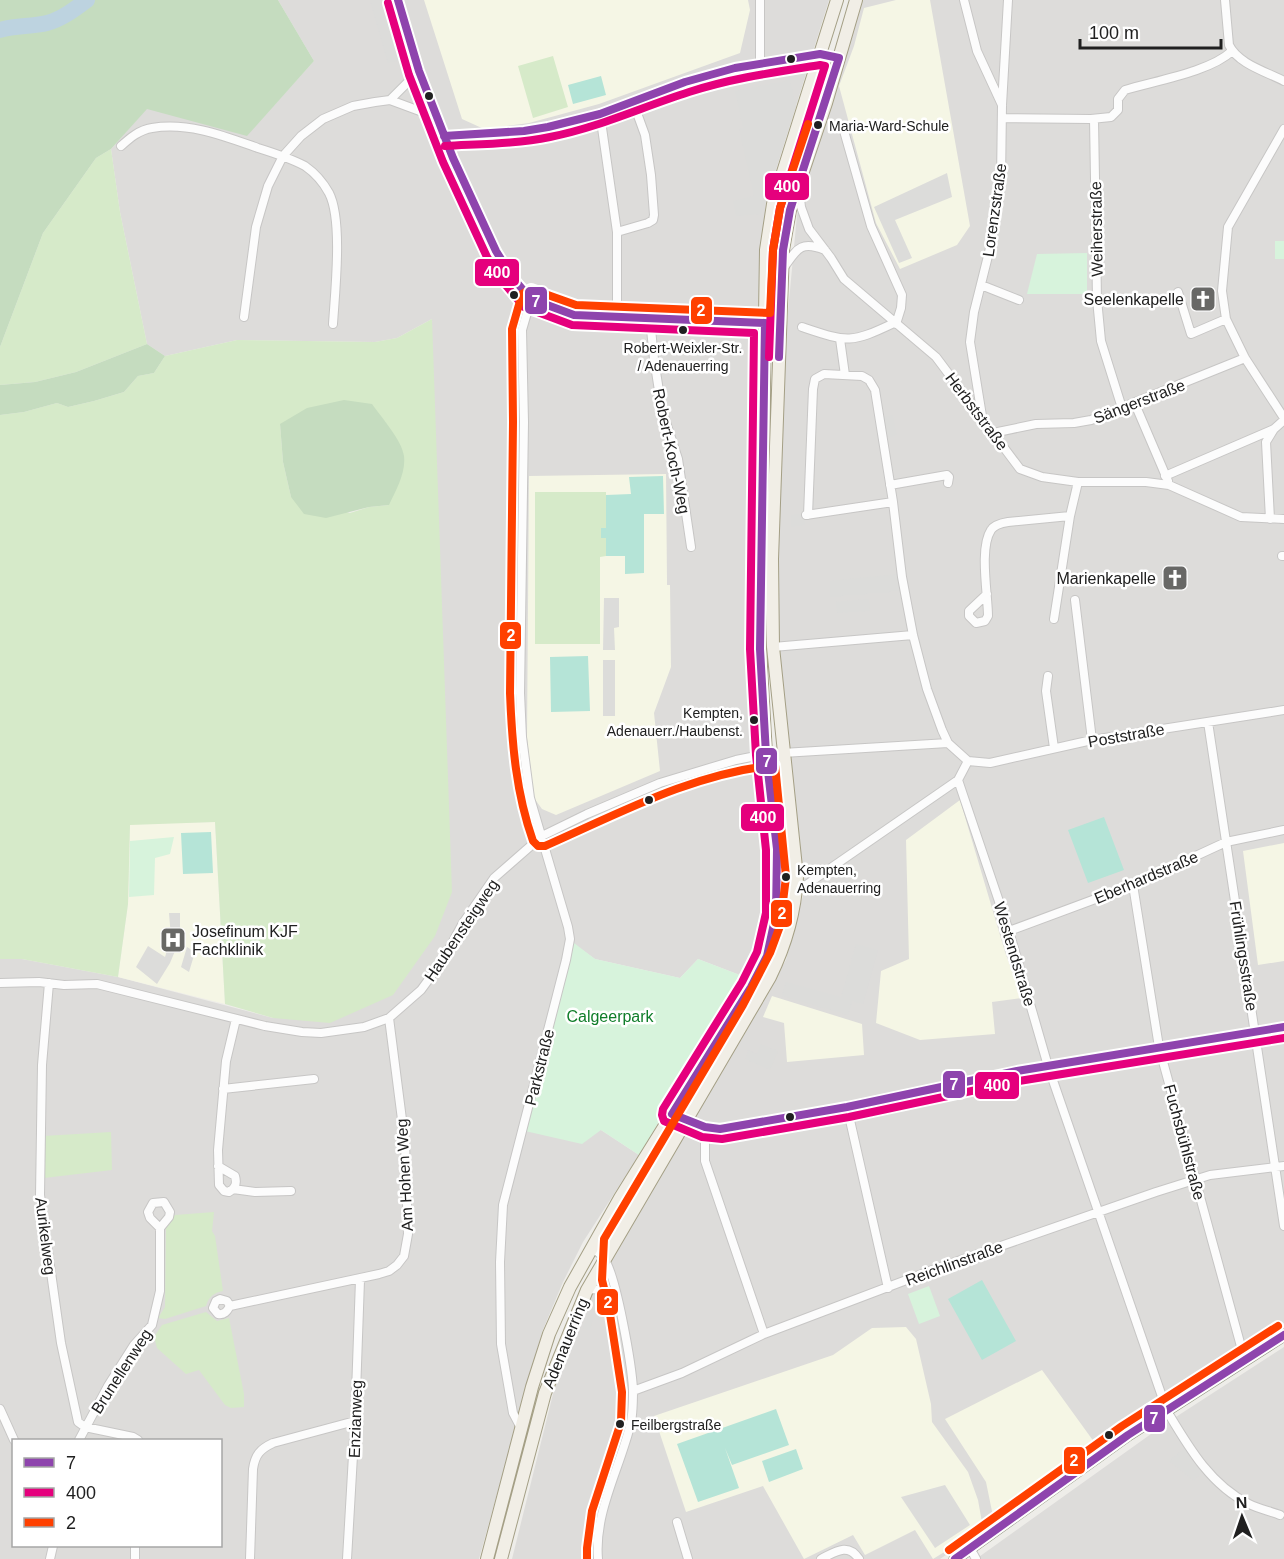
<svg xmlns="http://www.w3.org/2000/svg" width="1284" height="1559" viewBox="0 0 1284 1559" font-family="Helvetica,sans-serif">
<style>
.residential{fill:#dddcda;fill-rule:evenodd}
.education{fill:#f5f6e5}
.religious{fill:#dcdcda}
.grass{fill:#d6eac9;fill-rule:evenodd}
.forest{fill:#c5dcbf}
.park{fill:#d7f3dc}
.pitch{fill:#b5e4d7}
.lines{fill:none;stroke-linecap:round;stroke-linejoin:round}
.river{stroke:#bdd3e0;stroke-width:16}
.street-casing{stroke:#c7c6c5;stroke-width:10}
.secondary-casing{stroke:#939881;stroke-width:13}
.primary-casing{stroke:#a49f85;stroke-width:14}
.street{stroke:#fcfcfc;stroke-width:8}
.secondary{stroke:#f2f4ec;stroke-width:10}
.primary{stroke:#f1eee6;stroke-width:12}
.bus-1-casing{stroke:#fff;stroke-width:12}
.bus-2-casing{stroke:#fff;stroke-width:12}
.bus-3-casing{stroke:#fff;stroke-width:12}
.bus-1{stroke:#8e44ad;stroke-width:8}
.bus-2{stroke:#e5007d;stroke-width:8}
.bus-3{stroke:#ff4000;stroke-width:8}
.bus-dot{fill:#202020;stroke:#fff;stroke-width:2}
.labels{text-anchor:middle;stroke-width:5;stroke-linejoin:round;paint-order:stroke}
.bus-label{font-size:14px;fill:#202020;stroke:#fff;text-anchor:start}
.street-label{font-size:16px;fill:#202020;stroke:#fff}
.poi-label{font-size:16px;fill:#202020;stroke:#fff;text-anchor:end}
.park-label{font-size:16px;fill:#0f7d29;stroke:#fff}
.line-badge{stroke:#fff;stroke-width:2}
.badge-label{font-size:16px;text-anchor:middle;font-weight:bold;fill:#fff}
</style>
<rect width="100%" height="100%" fill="#eeede9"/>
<path class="residential" d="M278,0h551l-63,202 -5,53 -3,311 2,195 4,78v72l-19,66 -47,-18 -18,19 -85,-19 -21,-15 -15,58 42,128 38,25 -56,87 -20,40 -21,50 -63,227h-479v-600h22l96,18 155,41 159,-699 -35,19 -22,4 -138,-2 -72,16 -18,-12 -27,-132 -9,-63 36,-41 100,27 67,-74zM14,1440h206v106h-206z
M861,0h423v1323l-131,85 -152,110 -61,41h-428l41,-165 16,-50 21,-48 196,-336 18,-68 -4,-51 -23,-201 -2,-82 11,-225 11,-118z
M1284,1347v212h-308l189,-135z"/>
<path class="education" d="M424,0h324l2,10 -10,43 -141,51 -70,19 -45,6 -22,-10z
M896,0h34l40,226 -13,19 -57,24 -24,-46 -37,-137 15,-40 10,-38z
M666,474l1,106v5h3l1,82 -17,46 6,58 -104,44 -14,-6 -8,-11 -7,-60 2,-262z
M960,800l45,152 17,46 -30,4 3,32 -75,6 -44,-17 5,-52 28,-12 -3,-119z
M215,822l10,182 -107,-27 10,-73 2,-80z
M1284,843v118l-26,4 -15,-114z
M772,996l90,28 2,31 -77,7 -3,-39 -21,-6z
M906,1327l10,12 15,65 1,18 36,50 10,28 5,28 -50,31 -18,-29 -50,25 -12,-20 -49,24 -41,-73 -77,26 -32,-96 179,-61 39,-27z
M1042,1370l55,76 -103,75 -8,-39 -41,-63z"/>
<path class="religious" d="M370,0h17l18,59 -17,4z
M790,80l6,26 -35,108 -25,2 -3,-15 21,-5 -15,-67 4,-1 -8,-37z
M947,173l5,24 -57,23 17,38 -13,5 -25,-56z
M893,415l4,20 -11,3 -3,-21z
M805,513v12l-14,2v-12z
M898,574l3,17 -71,6v-16z
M604,598h15v29l-5,1 1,22h-12z
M869,599l1,12 -33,2 -1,-11z
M603,660h12v56h-12z
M169,913h11v26l-10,24 -13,21 -21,-17 12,-21 17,11 6,-19z
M856,944l22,6 -15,54 -11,-3 -4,14 -66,-19 4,-14 55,15z
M187,947l8,5 -6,20 -8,-5z
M761,1044l17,7 -8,19 -25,-11 3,-9 9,4z
M593,1305l4,1 -7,24 -7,-1z
M1187,1446l18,22 -11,13 -25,-20z
M945,1485l25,40 -35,23 -34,-51z"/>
<path class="grass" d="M553,56l15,51 -35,11 -15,-52z
M111,149l9,63 27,132 -71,28 -41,10 -35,3v-38l43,-114 53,-75z
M432,319l20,573 -17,44 -42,59 -63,28 -57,-5 -48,-14 -10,-182 -85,3 -2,79 -10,73 -96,-18h-22v-544l24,-3 33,-9 11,4 26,-6 30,-9 14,-16 16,-3 11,-17 72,-16 138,2 22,-4zM280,424l109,81 -20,2 -19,6 -59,-16 -8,-35z
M535,492h71v36l-5,10h5v18l-6,1v87h-65z
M111,1132l1,38 -68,8 -1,-42z
M214,1212l-2,19 3,5 8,55c-9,2 -14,5 -17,15l-41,13 -7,-1 7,-11 1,-80 9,-12z
M206,1312l11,9 12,-3 15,76v13l-13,1 -6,-3 -26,-35 -13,4 -29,-26 -3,-11 8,-12z"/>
<path class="forest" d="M0,0h278l36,61 -67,75 -100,-27 -36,40 -15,9 -53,75 -43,114z
M147,344l18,12 -11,17 -16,3 -14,16 -30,9 -26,6 -11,-4 -33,9 -24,3v-30l35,-3 41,-10z
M344,400l28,4c9,13 30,36 32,52 2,17 -8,34 -15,49l-20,2 -43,11 -22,-4 -13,-17 -8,-35 -3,-38 27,-16z"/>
<path class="park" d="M1275,241h9v18h-9z
M1087,253v41h-60l10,-40z
M174,837l-4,17 -15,4 -1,37 -25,2 1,-56z
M574,943l21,16 85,19 18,-19 47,18 -106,178 -38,-25 -19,14 -57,-13z
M929,1286l11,30 -21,8 -11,-30z"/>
<path class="pitch" d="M601,76l5,19 -33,9 -5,-19z
M663,476l1,38h-20v59l-19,1v-18h-19v-18h-5v-10h5v-33l25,-1 -2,-17z
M588,656l2,55 -39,1 -1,-55z
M1104,817l20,53 -36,13 -20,-53z
M211,832l2,41 -30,1 -2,-41z
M982,1280l34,61 -34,19 -34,-61z
M776,1409l13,36 -57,20 -7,-17 14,40 -41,14 -21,-58z
M796,1449l7,20 -34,13 -7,-21z"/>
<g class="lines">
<path class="river" d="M0,30c15,-5 31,-3 47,-7 15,-4 28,-14 40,-23"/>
<g class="street-casing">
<path id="street" d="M398,0l21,71 34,87 43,93 16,26 19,22 43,16 206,9
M760,0v64
M964,0l13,51 25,54
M1225,0l4,45c9,19 38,27 55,36
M390,100l29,-29
M600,114l17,118v86
M1003,118l88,1 20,-2 7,-7v-11l7,-9c29,-9 85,-18 107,-39
M1094,119l3,180 4,42 21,67
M1284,129l-56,98 -6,64 4,28 19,39 39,60
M844,131l27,95 31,69 -1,13 -5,16
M444,136l80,-5 24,-4 52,-13 85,-32 50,-14 85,-14 19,4
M121,146c9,-8 18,-16 31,-18 37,-6 72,8 106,20 16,5 32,10 47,18 10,7 18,16 24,27 14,27 6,99 4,131
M799,191l2,16 8,22 22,29 13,21 92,78 84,112 22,8 36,5h68l23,3 72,32 43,2
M617,232l31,-9 5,-3 1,-5 -3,-40 -6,-40 -12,-33
M783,269c14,-20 17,-29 42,-19
M981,285l38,15
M1178,292l13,42 35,-15
M244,317l12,-90 12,-41 15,-30 18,-20 22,-17 30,-13 22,-4 15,-2 46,17
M650,319l4,40 8,51 16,49 13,88
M802,327c45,15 48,17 92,-4
M840,339l5,36
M1135,404l33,77
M982,416l-12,-74 4,-30 18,-72 9,-59 1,-76 6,-105
M993,433l43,-9 38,-1 17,-3 154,-62
M1165,476l109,-47
M890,485l57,-10 2,2 -1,6
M806,515l87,-13
M808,515l5,-126 2,-10 9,-5 38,2 7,4 6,10 18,112 9,75 11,58 14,54 15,41 6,13 20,18
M1270,519l-4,-77 8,-13 10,-9
M1282,556h2
M987,594l-18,17v5l7,7 9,-2 3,-5c0,-21 -9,-68 3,-86 3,-5 11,-7 17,-8l62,-6
M1075,600l17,140
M1054,619l16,-103 8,-34
M773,647l140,-12
M1048,676l-2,15 8,57
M1208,722l76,504
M968,761l22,2 102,-23 192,-30
M958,780l51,151 39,135 119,345c21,35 43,74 82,93 10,5 21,7 31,11
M1133,885l26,162 86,314
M796,892l162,-112 10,-19
M1009,931l124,-46 93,-43 58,-12
M0,983l39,-1 25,3 33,-1 168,42 37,6 19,1 43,-6 25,-9 32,-28 22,-30 20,-37 31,-45 48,-42 45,-22 73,-31 76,-23 30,-6 182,-11
M49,983l-7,82 -2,130 21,148 17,79 7,5 48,10 5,3
M223,1089l91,-10
M847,1107l41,181
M672,1114l33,13 15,2 127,-22 170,-36 267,-44
M705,1127v34l59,173
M218,1166l17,10c2,7 1,12 -6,16l-5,-1 -5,-6 -1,-35 8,-89 10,-42
M233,1189l22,3 36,-1
M592,1248c4,3 8,5 11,9 13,15 29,110 30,133 0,11 0,26 -3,36 -11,44 -36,87 -32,133
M587,1290c13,-3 20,2 30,11
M230,1306l-3,-5 -7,-2 -4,2 -3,7 5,6c7,1 9,-3 12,-8l149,-32 10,-3 8,-6 7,-9 4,-22 -3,-91 -16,-125
M633,1391l49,-18 82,-39 174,-66 218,-76 54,-17 74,-9
M0,1409l14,31
M522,1430l-9,-17 -12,-69 -1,-82 3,-57 63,-245 4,-21 -2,-12 -38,-129 -8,-61 -2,-44 4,-271 -2,-92 9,-31
M79,1440l29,-54 26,-41 18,-20 8,-34v-63l9,-11 1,-5 -6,-10 -11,1 -5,9 2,6 10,10
M677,1522l11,37
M970,1548l6,11
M50,1559l3,-13
M135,1559v-13
M250,1559l3,-90c2,-14 7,-20 20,-26l82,-22
M347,1559l8,-138 5,-141
M821,1559c14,-7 27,-17 38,0"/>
</g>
<g class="secondary-casing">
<path id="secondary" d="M955,1559l173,-124 156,-100"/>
</g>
<g class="primary-casing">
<path id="primary" d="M487,1559l45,-172 17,-53 21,-47 50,-89 131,-211 16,-31 9,-42 2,-32 -1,-33 -11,-95 -6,-105 6,-399 7,-46 64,-204
M501,1559l44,-166 42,-103 183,-313c16,-33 25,-64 27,-100l-24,-230 -1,-88 11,-309 7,-40 36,-107 30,-103"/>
</g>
<use href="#street" class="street"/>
<use href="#secondary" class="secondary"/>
<use href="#primary" class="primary"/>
<g class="bus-1-casing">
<path id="bus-1" d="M398,0l21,71 34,87 43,93 16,26 19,22 43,16 191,8 -5,326 6,105 11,95 -1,65 -9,42 -16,31 -79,127 33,13 15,2 127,-22 170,-36 267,-44
M444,136l80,-5 24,-4 52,-13 85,-32 50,-14 85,-14 19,4 -49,152 -7,40 -4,107
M955,1559l173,-124 156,-100"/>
</g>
<g class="bus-2-casing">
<path id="bus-2" d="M388,3l21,72 34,87 44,95 17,26 20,24 48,18 182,8 -4,316 6,106 10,95v63l-9,39 -15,30 -79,127 -1,6 2,6 38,16 20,2 127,-22 170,-36 265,-43
M445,146c35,-2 71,-2 105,-9 50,-10 92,-30 139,-45 43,-14 87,-20 131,-27l5,1 -45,142 -7,42 -4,107"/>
</g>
<g class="bus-3-casing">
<path id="bus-3" d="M949,1550l173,-124 156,-100
M587,1559v-11l5,-37 29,-89 1,-30 -13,-84 -7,-28 2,-41 139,-234 27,-52 10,-27 6,-49 -11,-112c-84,9 -155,48 -230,81h-7l-5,-5c-17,-48 -21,-97 -23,-148l3,-271 -1,-93 10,-35 9,-5 45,16 194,8 3,-63 7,-42 28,-84"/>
</g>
<use href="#bus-1" class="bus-1"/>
<use href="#bus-2" class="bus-2"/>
<use href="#bus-3" class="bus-3"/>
</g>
<defs>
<g id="church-square" transform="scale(1.35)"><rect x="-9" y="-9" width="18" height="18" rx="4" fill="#686866" stroke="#fff"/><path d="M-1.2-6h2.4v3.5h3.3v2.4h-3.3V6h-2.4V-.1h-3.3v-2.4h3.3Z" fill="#fff"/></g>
<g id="hospital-square" transform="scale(1.35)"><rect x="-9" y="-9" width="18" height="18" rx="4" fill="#686866" stroke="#fff"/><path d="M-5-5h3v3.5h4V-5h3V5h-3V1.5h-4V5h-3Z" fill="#fff"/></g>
</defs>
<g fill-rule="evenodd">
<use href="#church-square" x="1203" y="299"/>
<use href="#church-square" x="1175" y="578"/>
<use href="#hospital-square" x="173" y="940"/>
</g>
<g class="bus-dot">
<circle cx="791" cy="59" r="5"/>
<circle cx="429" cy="96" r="5"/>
<circle cx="818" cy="125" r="5"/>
<circle cx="514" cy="295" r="5"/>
<circle cx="683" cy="330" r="5"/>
<circle cx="754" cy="720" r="5"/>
<circle cx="649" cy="800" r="5"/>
<circle cx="786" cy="877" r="5"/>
<circle cx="790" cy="1117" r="5"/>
<circle cx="620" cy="1424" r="5"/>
<circle cx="1109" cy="1435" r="5"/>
</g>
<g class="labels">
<g class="bus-label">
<text x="829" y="131">Maria-Ward-Schule</text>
<text x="683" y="353" text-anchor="middle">Robert-Weixler-Str.<tspan x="683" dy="18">/ Adenauerring</tspan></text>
<text x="743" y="718" text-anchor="end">Kempten,<tspan x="743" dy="18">Adenauerr./Haubenst.</tspan></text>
<text x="797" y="875">Kempten,<tspan x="797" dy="18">Adenauerring</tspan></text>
<text x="631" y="1430">Feilbergstraße</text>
</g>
<g class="street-label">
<text transform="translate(994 210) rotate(-82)" y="6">Lorenzstraße</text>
<text transform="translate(1096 229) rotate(-91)" y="6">Weiherstraße</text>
<text transform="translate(1139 401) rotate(-21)" y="6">Sängerstraße</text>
<text transform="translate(977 411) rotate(53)" y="6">Herbststraße</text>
<text transform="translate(672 451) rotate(78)" y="6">Robert-Koch-Weg</text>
<text transform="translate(1126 735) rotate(-10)" y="6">Poststraße</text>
<text transform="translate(1146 877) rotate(-23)" y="6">Eberhardstraße</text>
<text transform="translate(461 930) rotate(-56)" y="6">Haubensteigweg</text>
<text transform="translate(1015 954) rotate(73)" y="6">Westendstraße</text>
<text transform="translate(1244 956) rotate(81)" y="6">Frühlingsstraße</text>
<text transform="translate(539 1067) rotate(-76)" y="6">Parkstraße</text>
<text transform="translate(1185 1142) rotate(75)" y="6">Fuchsbühlstraße</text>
<text transform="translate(404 1175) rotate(-93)" y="6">Am Hohen Weg</text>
<text transform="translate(46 1236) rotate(83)" y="6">Aurikelweg</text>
<text transform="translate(954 1263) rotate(-20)" y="6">Reichlinstraße</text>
<text transform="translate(565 1343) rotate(-68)" y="6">Adenauerring</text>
<text transform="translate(121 1371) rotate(-57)" y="6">Brunellenweg</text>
<text transform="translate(355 1419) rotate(-88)" y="6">Enzianweg</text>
</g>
<g class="poi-label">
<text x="1184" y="305">Seelenkapelle</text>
<text x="1156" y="584">Marienkapelle</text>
<text x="192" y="937" text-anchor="start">Josefinum KJF<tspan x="192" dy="18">Fachklinik</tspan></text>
</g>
<g class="park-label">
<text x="610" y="1022">Calgeerpark</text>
</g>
</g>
<g class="line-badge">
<rect x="764" y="172" width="46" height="29" rx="6" fill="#e5007d"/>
<rect x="474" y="258" width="46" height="29" rx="6" fill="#e5007d"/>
<rect x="524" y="286" width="24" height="29" rx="6" fill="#8e44ad"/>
<rect x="690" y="296" width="23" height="29" rx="6" fill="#ff4000"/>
<rect x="499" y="621" width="23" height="29" rx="6" fill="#ff4000"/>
<rect x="755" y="747" width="23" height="28" rx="6" fill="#8e44ad"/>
<rect x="740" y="803" width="45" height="29" rx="6" fill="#e5007d"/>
<rect x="770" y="899" width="23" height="29" rx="6" fill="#ff4000"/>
<rect x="942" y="1070" width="24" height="29" rx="6" fill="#8e44ad"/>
<rect x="974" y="1071" width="46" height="29" rx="6" fill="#e5007d"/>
<rect x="596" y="1288" width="23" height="28" rx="6" fill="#ff4000"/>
<rect x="1143" y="1404" width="23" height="29" rx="6" fill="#8e44ad"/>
<rect x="1063" y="1446" width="23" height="29" rx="6" fill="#ff4000"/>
</g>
<g class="badge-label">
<text x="787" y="192">400</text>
<text x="497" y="278">400</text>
<text x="536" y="307">7</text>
<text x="701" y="316">2</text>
<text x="511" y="641">2</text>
<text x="767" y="767">7</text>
<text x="763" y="823">400</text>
<text x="782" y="919">2</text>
<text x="954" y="1090">7</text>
<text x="997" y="1091">400</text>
<text x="608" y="1308">2</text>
<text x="1154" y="1424">7</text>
<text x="1074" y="1466">2</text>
</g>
<rect x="12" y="1439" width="210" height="108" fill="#ffffff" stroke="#a6a6a6" stroke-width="1.5"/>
<rect x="24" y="1458" width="30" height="9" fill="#8e44ad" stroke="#a6a6a6" stroke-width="1.5"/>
<text x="66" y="1469" font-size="18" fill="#202020">7</text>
<rect x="24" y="1488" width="30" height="9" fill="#e5007d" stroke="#a6a6a6" stroke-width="1.5"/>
<text x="66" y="1499" font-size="18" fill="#202020">400</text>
<rect x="24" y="1518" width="30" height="9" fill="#ff4000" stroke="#a6a6a6" stroke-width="1.5"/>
<text x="66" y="1529" font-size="18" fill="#202020">2</text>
<g transform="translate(1242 1517) rotate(358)" stroke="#ffffff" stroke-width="4.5" paint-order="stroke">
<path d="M0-4.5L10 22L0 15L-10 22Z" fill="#202020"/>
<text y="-9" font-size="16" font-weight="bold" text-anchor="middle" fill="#202020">N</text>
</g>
<path d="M1080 39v9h141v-9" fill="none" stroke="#202020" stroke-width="3"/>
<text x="1089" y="39" font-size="18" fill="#202020" stroke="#ffffff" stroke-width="4.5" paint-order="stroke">100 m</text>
</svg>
